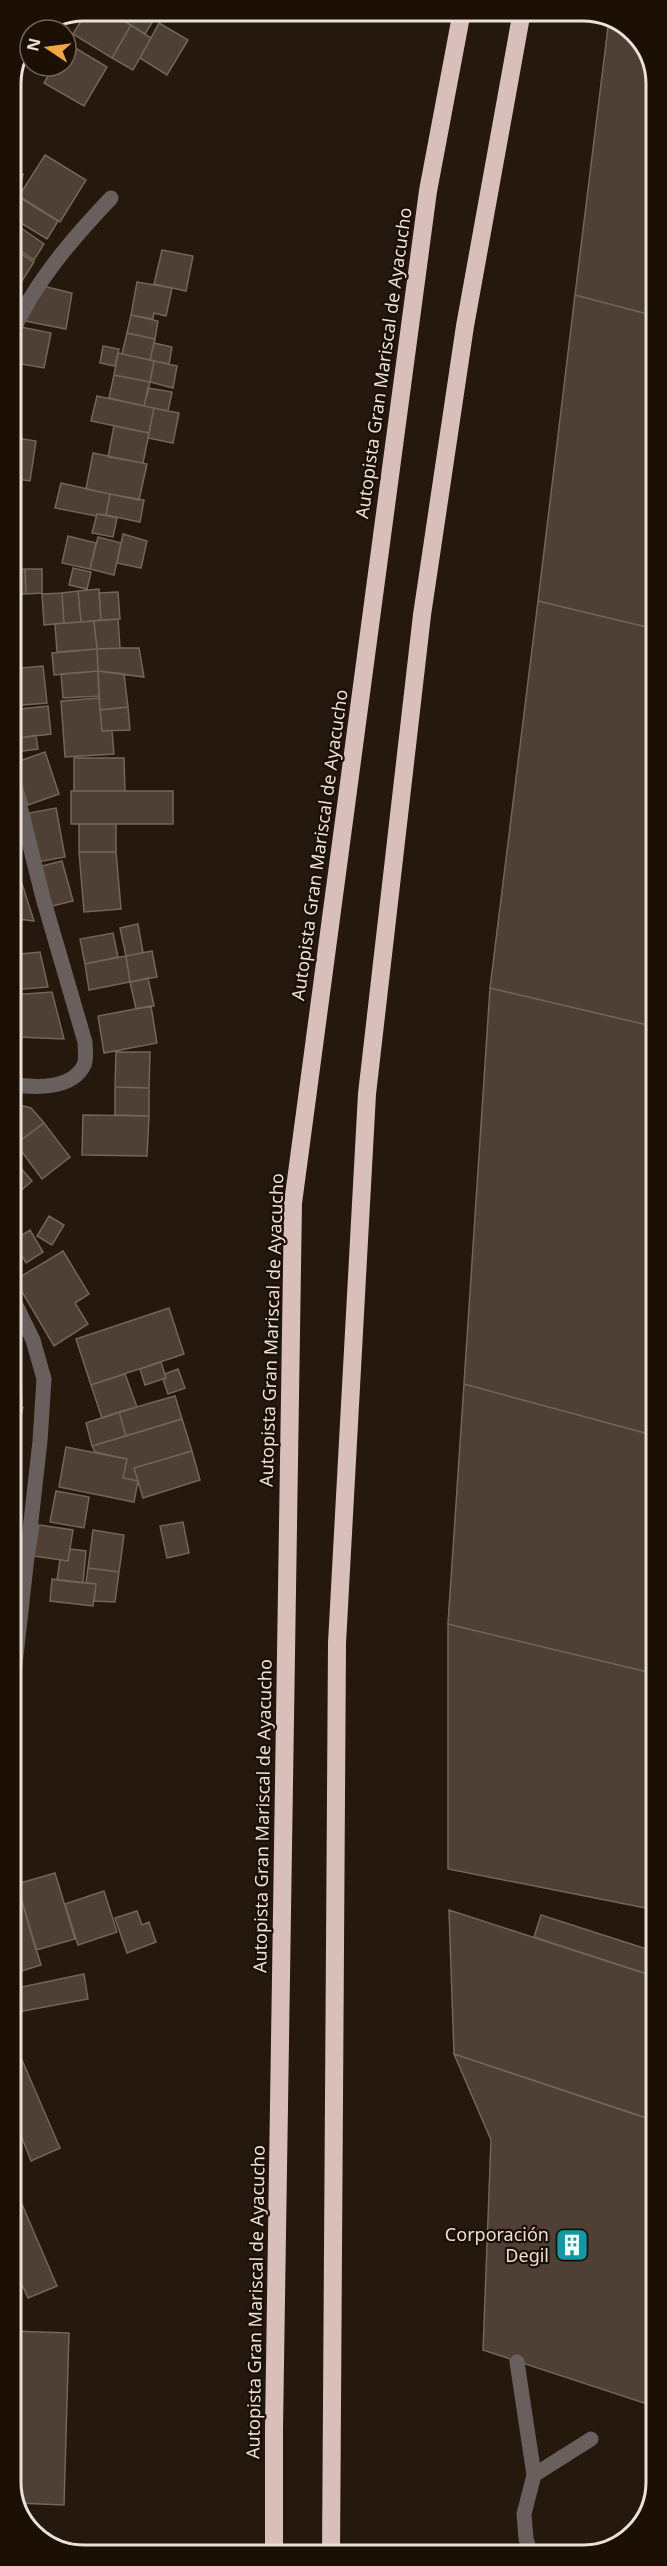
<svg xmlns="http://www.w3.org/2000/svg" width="667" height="2566" viewBox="0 0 667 2566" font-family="'Noto Sans',sans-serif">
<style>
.building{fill:#4e4034;stroke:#746557;stroke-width:1.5}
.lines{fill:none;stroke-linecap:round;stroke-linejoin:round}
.lane{stroke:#69605e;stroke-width:15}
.street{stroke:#69605e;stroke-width:15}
.highway{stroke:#d8bfbb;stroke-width:18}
.labels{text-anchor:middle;stroke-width:4.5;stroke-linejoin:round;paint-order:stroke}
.street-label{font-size:18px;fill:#eae1d9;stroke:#1c1005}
.poi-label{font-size:18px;fill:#eae1d9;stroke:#1c1005;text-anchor:end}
.rim{fill:none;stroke:#eae1d9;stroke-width:3}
</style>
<rect width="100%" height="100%" fill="#25190e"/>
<path class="building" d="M87,11h19l25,14 -19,33 -39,-24z
M124,11h35l-14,23 -26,-16z
M609,19l23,10 23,40v247l-80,-21z
M159,23l29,17 -21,35 -27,-17z
M131,25l20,13 -18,32 -21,-12z
M30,37v23l-9,-3z
M67,43l40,24 -23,39 -40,-23 10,-17h12z
M45,155l41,25 -26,42 -41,-26z
M11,171l12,3 -4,20 -8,-1z
M14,194l44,27 -11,18 -36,-22v-18z
M11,221l33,23 -10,16 -23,-16z
M11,247l23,15 -17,27 -6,-4z
M162,250l31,6 -7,35 -32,-7z
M137,282l35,6 -6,28 -12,-3 -1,6 -22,-4z
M43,286l29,7 -6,36 -46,-9z
M575,295l80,21v313l-117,-28z
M131,315l27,6 -3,18 -28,-6z
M16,326l35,7 -7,35 -33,-6v-17z
M127,333l28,6 -5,21 -28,-6z
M154,343l18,4 -3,17 -19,-4z
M103,346l16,3 -4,17 -15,-3z
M118,353l36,8 -4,21 -36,-7z
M154,361l23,5 -4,22 -23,-6z
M114,375l36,7 -6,24 -35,-8z
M148,388l24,4 -4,19 -24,-5z
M97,396l57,12 -5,25 -58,-12z
M154,408l25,5 -6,30 -25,-5z
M114,426l35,7 -6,30 -35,-6z
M11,437l25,4 -6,40 -19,-3z
M93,453l54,11 -8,36 -53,-11z
M61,483l49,11 -4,21 -9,-1 -1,2 -41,-8z
M110,494l34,6 -4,22 -34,-7z
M97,514l20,4 -4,19 -21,-4z
M123,534l24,7 -6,27 -24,-5z
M68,536l28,7 -6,26 -28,-6z
M98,537l23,6 -7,32 -24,-6z
M73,568l18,4 -4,17 -18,-4z
M25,569h17v24l-16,1z
M25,569l1,25h-15v-24z
M99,589l2,31 -20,2 -3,-31z
M78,591l3,31 -17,1 -2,-30z
M118,592l2,27 -19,1 -2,-27z
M62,593l2,30 -20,2 -2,-31z
M538,601l117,28 1,398 -166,-39z
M118,619l2,29 -23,1 -3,-28z
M94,621l3,28 -40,3 -2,-28z
M120,648h19l5,29 -46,-6 -1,-22z
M97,649l1,22 -44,4 -2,-22z
M43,666l4,37 -36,3v-37z
M98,671l26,3 4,33 -28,3z
M98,671l1,25 -36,2 -2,-24z
M99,698l3,33h10l2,23 -49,3 -4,-56z
M48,706l3,28 -40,5v-29z
M128,707l2,23 -28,1 -2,-21z
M36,735l2,14 -23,3 -2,-13z
M45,752l14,42 -31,11 -14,-42z
M74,758h50l1,33h-51z
M71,791h102v33h-102z
M56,808l9,49 -27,5 -9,-49z
M79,824h37v28h-37z
M79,852h37l5,57 -37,3z
M62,861l11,40 -25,6 -10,-40z
M11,865h5l18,56 -23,-3z
M138,924l5,29 -17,3 -6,-28z
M113,933l5,24 -33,7 -5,-25z
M152,951l5,26 -27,5 -4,-26z
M40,952l8,35 -37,3v-35z
M126,956l4,26 -41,8 -4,-26z
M148,978l6,28 -18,3 -6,-27z
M490,988l166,39v409l-192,-52z
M52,992l12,47 -47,-2 -6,-42z
M151,1006l6,37 -53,10 -6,-37z
M116,1052h34l-1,36 -34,-1z
M115,1087l34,1v28l-34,-1z
M11,1103l20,5 13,15 -28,21 -5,-6z
M83,1115l66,1 -2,40 -65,-1z
M44,1123l26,34 -28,22 -26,-35z
M11,1157l21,24 -21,18z
M49,1216l15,9 -12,20 -15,-9z
M30,1230l13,22 -17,11 -13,-22z
M11,1246l11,18 -11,7z
M63,1251l26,43 -14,9 13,21 -34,22 -39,-66z
M169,1308l15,46 -93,31 -15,-46z
M20,1351l2,53 -11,-2v-47z
M161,1362l5,16 -21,7 -5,-16z
M178,1369l7,19 -17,6 -5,-15 3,-1 -1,-4z
M125,1374l12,33 -35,11 -11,-33z
M464,1384l192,52v238l-208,-50z
M175,1396l7,23 -56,17 -7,-24z
M11,1405l12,2 -12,57z
M119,1412l7,24 -34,10 -6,-23z
M182,1419l10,32 -58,17 4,13 -15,-3 4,-19 -32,-7 -3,-6z
M66,1447l61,12 -4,19 15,3 -4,21 -75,-15z
M192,1451l8,29 -57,18 -9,-30z
M56,1491l33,6 -5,31 -34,-6z
M183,1522l6,31 -22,5 -7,-32z
M39,1525l34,5 -5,31 -34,-5z
M93,1530l31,5 -5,37 -31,-4z
M70,1549l16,2 -3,32 -26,-3 3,-20 8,1z
M88,1568l31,4 -4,30 -21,-1 2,-17 -10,-1z
M52,1579l44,5 -3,22 -43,-5z
M448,1624l208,50v236l-208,-41z
M13,1871l28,94 -26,8 -3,-12v-89z
M55,1873l20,66 -39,11 -19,-66z
M104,1891l13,41 -39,13 -13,-41z
M449,1910l207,67v111l-10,30 -192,-64z
M137,1911l5,14 7,-3 7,20 -29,11 -12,-35z
M541,1915l115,37v25l-122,-40z
M84,1974l4,25 -76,14v-24z
M13,2039l47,109 -29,13 -9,-23 -10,5z
M454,2054l202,67v286l-173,-57 8,-210z
M12,2181l45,105 -29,12 -10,-22 -6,3z
M12,2331l57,2 -5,172 -48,-2 -4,-6z"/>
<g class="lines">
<path class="lane" d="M517,2362l17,113 -10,39 2,25 5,15
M534,2475l57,-36"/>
<path class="street" d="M11,335c23,-52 61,-96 100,-137
M11,770l32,128 42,144c0,7 2,17 -1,23 -12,25 -50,23 -73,19
M11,1295l22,45 11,39 -4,62 -29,259"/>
<path class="highway" d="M274,2555v-127l19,-1225 135,-1012 34,-180
M331,2555l6,-912 30,-549 55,-479 43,-289 57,-315"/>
</g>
<defs>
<g id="building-square" transform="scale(1.725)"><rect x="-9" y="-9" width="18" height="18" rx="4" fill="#0f9aa8" stroke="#1c1005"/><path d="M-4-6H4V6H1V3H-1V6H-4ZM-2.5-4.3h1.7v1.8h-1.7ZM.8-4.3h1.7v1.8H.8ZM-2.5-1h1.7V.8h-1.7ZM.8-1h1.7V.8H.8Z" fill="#fff"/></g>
</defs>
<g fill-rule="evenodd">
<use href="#building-square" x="572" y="2245"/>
</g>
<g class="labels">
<g class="street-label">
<text transform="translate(384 363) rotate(-82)" y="6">Autopista Gran Mariscal de Ayacucho</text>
<text transform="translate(320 845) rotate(-82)" y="6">Autopista Gran Mariscal de Ayacucho</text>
<text transform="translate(272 1330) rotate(-88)" y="6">Autopista Gran Mariscal de Ayacucho</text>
<text transform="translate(263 1816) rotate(-89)" y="6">Autopista Gran Mariscal de Ayacucho</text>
<text transform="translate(256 2302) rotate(-89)" y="6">Autopista Gran Mariscal de Ayacucho</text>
</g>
<g class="poi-label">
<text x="549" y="2241">Corporación<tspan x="549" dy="21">Degil</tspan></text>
</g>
</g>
<path d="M0 0H667V2566H0ZM84 21H583A63 63 0 0 1 646 84V2482A63 63 0 0 1 583 2545H84A63 63 0 0 1 21 2482V84A63 63 0 0 1 84 21Z" fill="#1c1005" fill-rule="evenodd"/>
<path class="rim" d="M84 21H583A63 63 0 0 1 646 84V2482A63 63 0 0 1 583 2545H84A63 63 0 0 1 21 2482V84A63 63 0 0 1 84 21Z"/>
<g transform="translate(48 48) rotate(283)"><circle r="28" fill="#1c1005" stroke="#6e645a" stroke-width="1.5"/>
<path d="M0-4.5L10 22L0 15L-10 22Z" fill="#f1a63f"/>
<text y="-9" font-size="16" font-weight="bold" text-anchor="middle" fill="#eae1d9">N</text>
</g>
</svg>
